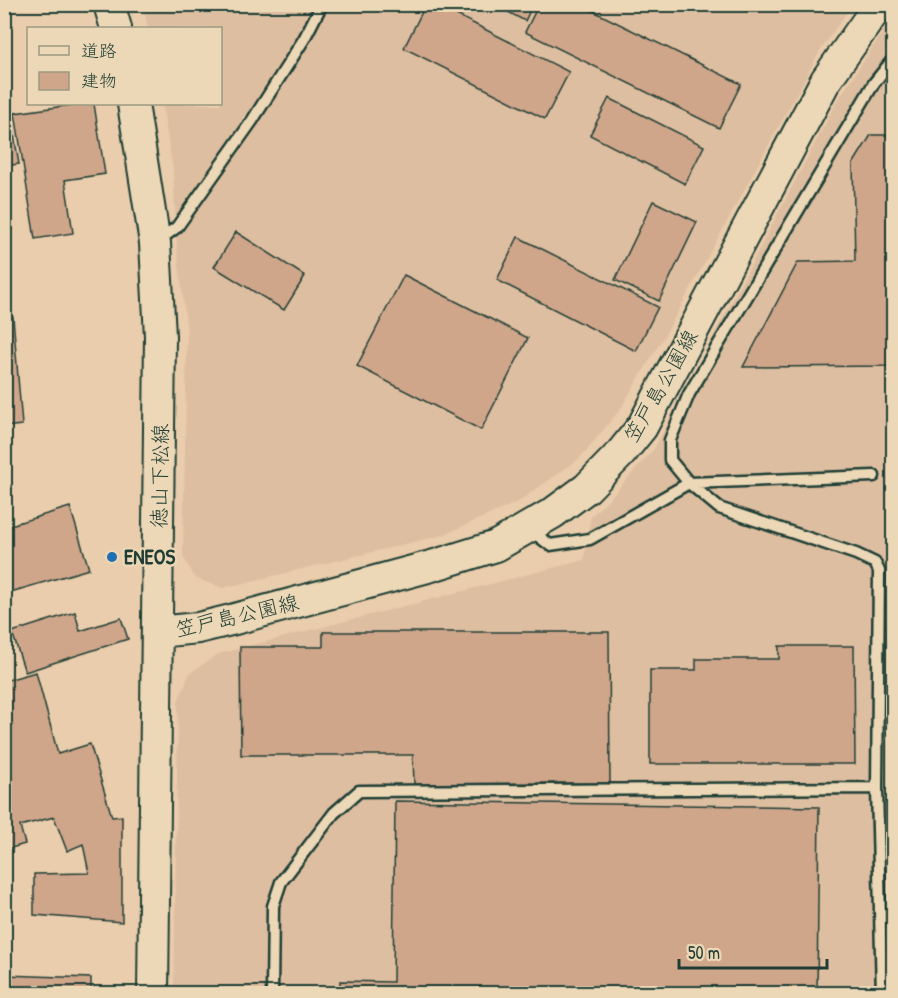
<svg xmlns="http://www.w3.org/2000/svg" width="898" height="998" viewBox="0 0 898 998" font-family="'Patrick Hand','Klee One',sans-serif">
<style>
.built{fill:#debea0}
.building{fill:#d0a68b;stroke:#1f3d34;stroke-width:1.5}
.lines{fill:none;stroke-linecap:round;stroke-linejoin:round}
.service-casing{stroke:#1f3d34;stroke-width:15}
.secondary-casing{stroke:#1f3d34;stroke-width:34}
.service{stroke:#ecd8b6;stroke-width:10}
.secondary{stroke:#ecd8b6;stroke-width:30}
.poi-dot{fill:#1f6fb2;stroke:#ecd8b6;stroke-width:2}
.labels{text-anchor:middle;stroke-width:4.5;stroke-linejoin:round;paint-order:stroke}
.street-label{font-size:21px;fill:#1f3d34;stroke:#ecd8b6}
.poi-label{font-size:21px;font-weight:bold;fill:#1f3d34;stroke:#ecd8b6;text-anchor:start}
</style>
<rect width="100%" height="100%" fill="#eacdac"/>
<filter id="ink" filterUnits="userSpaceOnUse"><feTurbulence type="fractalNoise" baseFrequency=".0167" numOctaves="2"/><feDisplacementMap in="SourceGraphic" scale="12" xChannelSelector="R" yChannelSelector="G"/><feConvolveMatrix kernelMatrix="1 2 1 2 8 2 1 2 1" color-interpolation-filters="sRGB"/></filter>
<g filter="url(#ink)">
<path class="built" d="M143,5h709l-32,46 -152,279 -49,81 -40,48 -61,43 -75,33 -220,53 -28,-10 -12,-21 4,-225 -10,-83 -4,-79 -11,-66h58v-76h-72z
M893,21v972l-719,1 4,-293 12,-28 28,-19 366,-94 7,-44 18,-17 45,-50 182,-346 48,-73z"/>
<path class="building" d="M426,4h9l134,68 -24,47 -141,-71z
M493,4h40l-8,17z
M539,4h40l162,80 -22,44 -194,-96z
M609,98l95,48 -19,38 -95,-49z
M79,104h15l11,70 -40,6 8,53 -38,6 -20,-126z
M11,117l8,47 -15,2v-48z
M871,135h23v231l-151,1 55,-105 57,-1 -2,-97z
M653,201l44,21 -38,79 -44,-21z
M236,232l69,44 -21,34 -70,-43z
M518,237l140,70 -22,44 -139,-71z
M404,275l124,63 -47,92 -124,-64z
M13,317l9,108 -18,2v-109z
M70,507l19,62 -85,25v-67z
M75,612l5,19 41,-13 7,21 -103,33 -13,-40z
M323,632h286l1,151 -196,1 -1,-29h-172l-1,-108h83z
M779,646h75l1,118h-205v-94h46v-11h83z
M36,672l22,82 32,-10 22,73 10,-1v106l-88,-7v-41l55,-1 -6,-29 -16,7 -13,-34 -34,9 5,18 -21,6v-169z
M395,801l424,6 -2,187h-477v-13l53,1z
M4,975l87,3v16h-87z"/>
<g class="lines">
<g class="service-casing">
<path id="service" d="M158,241l19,-14 75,-106 52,-82 18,-35
M530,530l20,15 40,-6 99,-56 185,-7
M877,788l5,206
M272,994l1,-88 8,-24 53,-69 25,-22 518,-3 2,-217 -4,-8 -19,-9 -137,-46 -30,-25 -19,-23v-20l19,-46 185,-311 20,-25"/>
</g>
<g class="secondary-casing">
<path id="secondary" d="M109,4l7,24
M133,104l22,139 5,93 -7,658
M157,632l41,-4 33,-8 204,-55 61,-19 57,-33 34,-25 34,-35 21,-26 184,-347 50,-71 6,-5"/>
</g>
<use href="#service" class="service"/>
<use href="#secondary" class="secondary"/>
</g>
</g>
<circle class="poi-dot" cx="112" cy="557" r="6"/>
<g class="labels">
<g class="street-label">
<text transform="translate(661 386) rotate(-60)" y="7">笠戸島公園線</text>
<text transform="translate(160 476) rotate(-89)" y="7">徳山下松線</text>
<text transform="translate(237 616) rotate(-13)" y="7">笠戸島公園線</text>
</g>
<g class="poi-label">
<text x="124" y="564">ENEOS</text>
</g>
</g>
<rect width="898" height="998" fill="none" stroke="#ecd8b6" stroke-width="24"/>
<rect x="12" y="12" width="874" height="974" fill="none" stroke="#1f3d34" stroke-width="2" filter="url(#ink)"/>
<rect x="27" y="27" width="195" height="78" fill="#ecd8b6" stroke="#9a9a82" stroke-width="1.5"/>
<rect x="39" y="46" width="30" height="9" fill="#ecd8b6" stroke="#9a9a82" stroke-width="1.5"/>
<text x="81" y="57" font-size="18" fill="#1f3d34">道路</text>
<rect x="39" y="72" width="30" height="18" fill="#d0a68b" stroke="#9a9a82" stroke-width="1.5"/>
<text x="81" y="87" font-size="18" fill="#1f3d34">建物</text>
<path d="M679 959v9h148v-9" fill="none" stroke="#1f3d34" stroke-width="3"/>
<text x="688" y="959" font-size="18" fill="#1f3d34" stroke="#ecd8b6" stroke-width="4.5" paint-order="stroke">50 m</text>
</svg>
